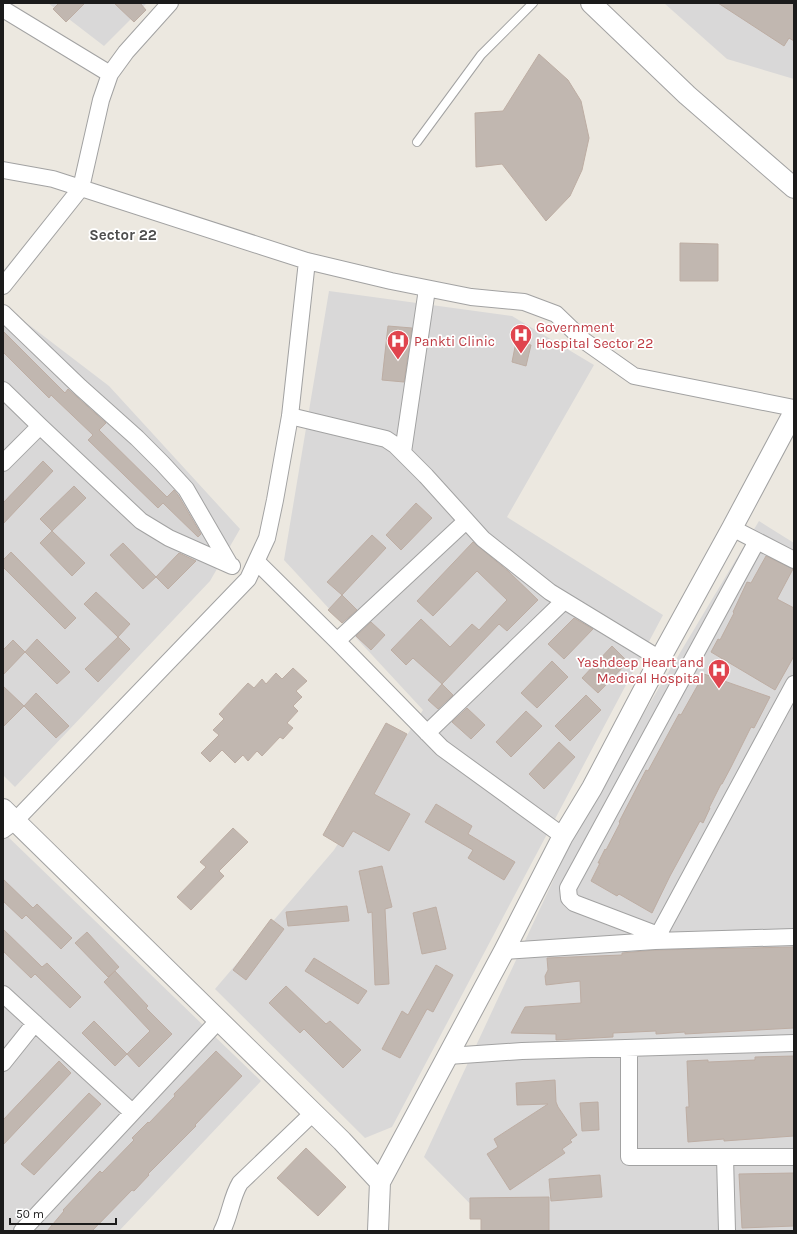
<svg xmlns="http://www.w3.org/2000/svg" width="797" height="1234" viewBox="0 0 797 1234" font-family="Karla,sans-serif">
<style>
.residential{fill:#d9d8d8}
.building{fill:#c1b7b0;stroke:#bdada3}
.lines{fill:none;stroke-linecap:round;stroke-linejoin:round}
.service-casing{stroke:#a2a2a2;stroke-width:10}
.minor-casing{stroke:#a2a2a2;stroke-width:18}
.tertiary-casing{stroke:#a2a2a2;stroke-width:22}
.service{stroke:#fff;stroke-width:8}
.minor{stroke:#fff;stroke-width:16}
.tertiary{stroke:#fff;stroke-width:20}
.labels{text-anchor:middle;stroke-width:3.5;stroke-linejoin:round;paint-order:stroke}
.health-label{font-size:14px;fill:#be3a42;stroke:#fff;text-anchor:start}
.neighbourhood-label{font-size:15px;font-weight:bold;fill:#4e4e4e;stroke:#fff}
</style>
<rect width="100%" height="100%" fill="#ece8e0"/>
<path class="residential" d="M48,3h99l-43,43z
M664,3h130v76l-67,-20z
M329,291l183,25 82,49 -87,152 156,98 -271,512 -27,11 -150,-149 119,-139 89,-140 -139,-150z
M3,305l106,81 131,143 -30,52 -195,206 -12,-12z
M759,521l35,22v688h-297l-73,-74 163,-349z
M3,832l258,249 -142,150h-116z"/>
<path class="building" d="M59,3h26l-19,19 -13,-13z
M114,3h26l6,7 -12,12z
M718,3h76v38l-5,-3 -5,8z
M539,54l29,26 13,21 8,37 -7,32 -12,26 -24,25 -44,-57 -26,3 -1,-54 28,-2z
M680,243l38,1v37h-38z
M388,326l24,2 -8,54 -22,-2z
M3,331l62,62 3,-4 38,34 -7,7 68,67 7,-7 4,5 23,39 -3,3 -35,-34 -5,5 -70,-68 5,-5 -42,-40 -2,3 -46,-46z
M516,342l15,3 -5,21 -14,-4z
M43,461l10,10 -50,53v-21z
M74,486l12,12 -34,33 -12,-12z
M416,503l16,15 -31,32 -15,-15z
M52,531l33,32 -13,13 -32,-33z
M372,535l14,13 -44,47 -15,-13z
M473,542l35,29 30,29 -31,31 -8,-7 -57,60 -29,-26 -7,7 -15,-15 30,-31 29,28 22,-23 7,6 28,-30 -30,-29 -44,45 -16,-15z
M123,543l33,34 -13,12 -33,-34z
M11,552l65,66 -11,11 -62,-62v-7z
M179,553l17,8 -28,28 -12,-12z
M766,556l27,13 -16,30 17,9v48l-19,34 -64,-38 7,-13 2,1 14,-27 -1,-1 14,-30 4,1z
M96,592l34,32 -12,13 -34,-33z
M342,595l15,15 -15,13 -14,-13z
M574,618l19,11 -29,30 -16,-15z
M371,622l14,13 -14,15 -15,-14z
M118,637l12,12 -32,33 -13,-13z
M37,639l33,33 -13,12 -32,-32z
M13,640l12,12 -22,23v-25z
M612,646l16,16 -30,31 -16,-15z
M552,661l16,16 -31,31 -16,-15z
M293,668l14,13 -11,10 6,6 -9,9 5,5 -11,12 6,5 -10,11 -3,-2 -18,19 -5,-5 -9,10 -5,-6 -8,8 -13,-13 -12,12 -9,-9 18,-18 -6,-5 11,-11 -5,-5 29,-31 6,5 8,-9 4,5 10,-11 6,6z
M704,674l66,23 -16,31 -3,-1 -20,40 -9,17h-1l-12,24h1l-7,15 -3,-2 -30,55 -18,37 -33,-19 -2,2 -26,-15 9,-18h-2l7,-14 1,1 14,-27 -1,-1 27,-52 2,1 31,-57 2,1z
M442,684l11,11 -15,14 -10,-9z
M3,686l21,20 -21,21z
M36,693l33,33 -13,12 -32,-32z
M586,695l15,15 -31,31 -15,-15z
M467,708l18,17 -14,14 -19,-17z
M526,711l16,15 -31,31 -15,-15z
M386,723l21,11 -33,60 36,20 -21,37 -36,-20 -10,16 -20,-12z
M559,742l16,15 -31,32 -15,-15z
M436,804l36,22 -4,8 47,28 -11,18 -36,-22 5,-8 -48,-28z
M233,828l15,14 -29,29 5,5 -33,34 -14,-13 29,-30 -6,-5z
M382,866l10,41 -7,2 4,75 -14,1 -3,-73 -4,1 -9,-42z
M3,879l30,29 4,-4 35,34 -11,11 -35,-34 -4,4 -19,-18z
M347,906l2,15 -61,5 -2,-14z
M436,907l10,42 -24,5 -9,-41z
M271,919l13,10 -38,51 -13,-10z
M3,929l39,38 5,-4 34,34 -11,11 -35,-34 -4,4 -28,-27z
M87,932l32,35 -11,10 -33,-34z
M794,947v81l-109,6v-2l-29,2v-3l-43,2v4l-57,3v-6l-45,-1 14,-26 56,-4 -1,-22 -34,4 -1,-9 3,-6 -1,-12 75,-3v-2l33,-3z
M314,958l53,33 -9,13 -53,-33z
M436,965l17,10 -20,37 -6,-3 -27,49 -18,-9 20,-38 6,4z
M115,971l33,35 -2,2 26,26 -33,33 -12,-13 23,-23 -46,-49z
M286,986l40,38 4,-3 31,29 -18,18 -39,-39 -4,4 -31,-30z
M94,1021l33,33 -12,12 -33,-33z
M216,1051l26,25 -47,49 1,1 -48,48 1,1 -15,16 -2,-1 -40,41h-45l17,-20 -1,-1 37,-39 2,2 32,-33 -2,-2 16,-16 1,1 26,-27 -1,-2z
M794,1056v80l-70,5v-2l-36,3 -2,-35h3l-2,-46 21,-1v2l47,-2v-3z
M59,1061l12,12 -68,72v-25z
M555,1080l1,22 2,5 19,28 -7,5 2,2 -10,7 3,4 -55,37 -23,-36 11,-7 -4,-8 54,-35 -31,1 -1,-22z
M89,1093l12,11 -67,71 -13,-11z
M598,1102l1,28 -17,1 -2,-28z
M306,1148l40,39 -28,29 -41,-38z
M794,1173v53l-52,2 -3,-54z
M600,1175l2,22 -51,4 -2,-22z
M549,1197v34h-68v-12h-11v-21z"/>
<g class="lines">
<g class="service-casing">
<path id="service" d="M417,142l64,-87 52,-52"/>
</g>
<g class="minor-casing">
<path id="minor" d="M3,9l107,65
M3,170l50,9 254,82 84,20 80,16 53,5 32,12 27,26 51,36 160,32
M3,286l78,-98 20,-88 9,-26 16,-22 44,-49
M3,313l77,74 57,51 25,25 24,26 44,76
M3,390l37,36 101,95 28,17 63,28
M290,416l96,23 9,6 31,31 57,63 67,53 110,67
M403,452l24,-163
M3,463l37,-37
M732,528l62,32
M257,562l80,79 105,107 121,88
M337,641l129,-120
M427,733l137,-132
M3,830l12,-9 233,-242 19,-41 8,-38 15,-84 17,-155
M658,935l-84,-32 -5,-5 -1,-10 189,-347
M655,941l139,-257
M504,951l151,-10 139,-4
M3,994l129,118
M629,1048v109h165
M448,1056l74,-5 272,-8
M3,1063l32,-40
M725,1157l2,74
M22,1231l196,-210
M222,1231c8,-15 9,-33 18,-48l73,-70"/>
</g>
<g class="tertiary-casing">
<path id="tertiary" d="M591,3l96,92 107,93
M3,809l339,332 38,41
M378,1231l2,-49 124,-231 59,-115 29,-48 68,-129 72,-131 62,-116"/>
</g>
<use href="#service" class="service"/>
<use href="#minor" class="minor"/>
<use href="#tertiary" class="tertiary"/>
</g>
<defs>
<g id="hospital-pin" transform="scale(1.15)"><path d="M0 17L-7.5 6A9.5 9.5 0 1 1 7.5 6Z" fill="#e0444e" stroke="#fff"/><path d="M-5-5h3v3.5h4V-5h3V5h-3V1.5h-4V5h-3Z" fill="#fff"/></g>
</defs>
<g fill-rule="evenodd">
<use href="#hospital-pin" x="521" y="335"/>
<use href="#hospital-pin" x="398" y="341"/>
<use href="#hospital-pin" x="719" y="670"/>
</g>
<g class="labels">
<g class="health-label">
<text x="536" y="332">Government<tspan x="536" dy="16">Hospital Sector 22</tspan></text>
<text x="414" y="346">Pankti Clinic</text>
<text x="704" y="667" text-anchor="end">Yashdeep Heart and<tspan x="704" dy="16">Medical Hospital</tspan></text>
</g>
<g class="neighbourhood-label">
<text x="123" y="240">Sector 22</text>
</g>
</g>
<rect width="797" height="1234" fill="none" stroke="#1b1b1b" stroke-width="8"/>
<path d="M10 1218v6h106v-6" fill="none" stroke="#1b1b1b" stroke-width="2"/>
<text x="16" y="1218" font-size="12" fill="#1b1b1b" stroke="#ffffff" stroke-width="3" paint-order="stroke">50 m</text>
</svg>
